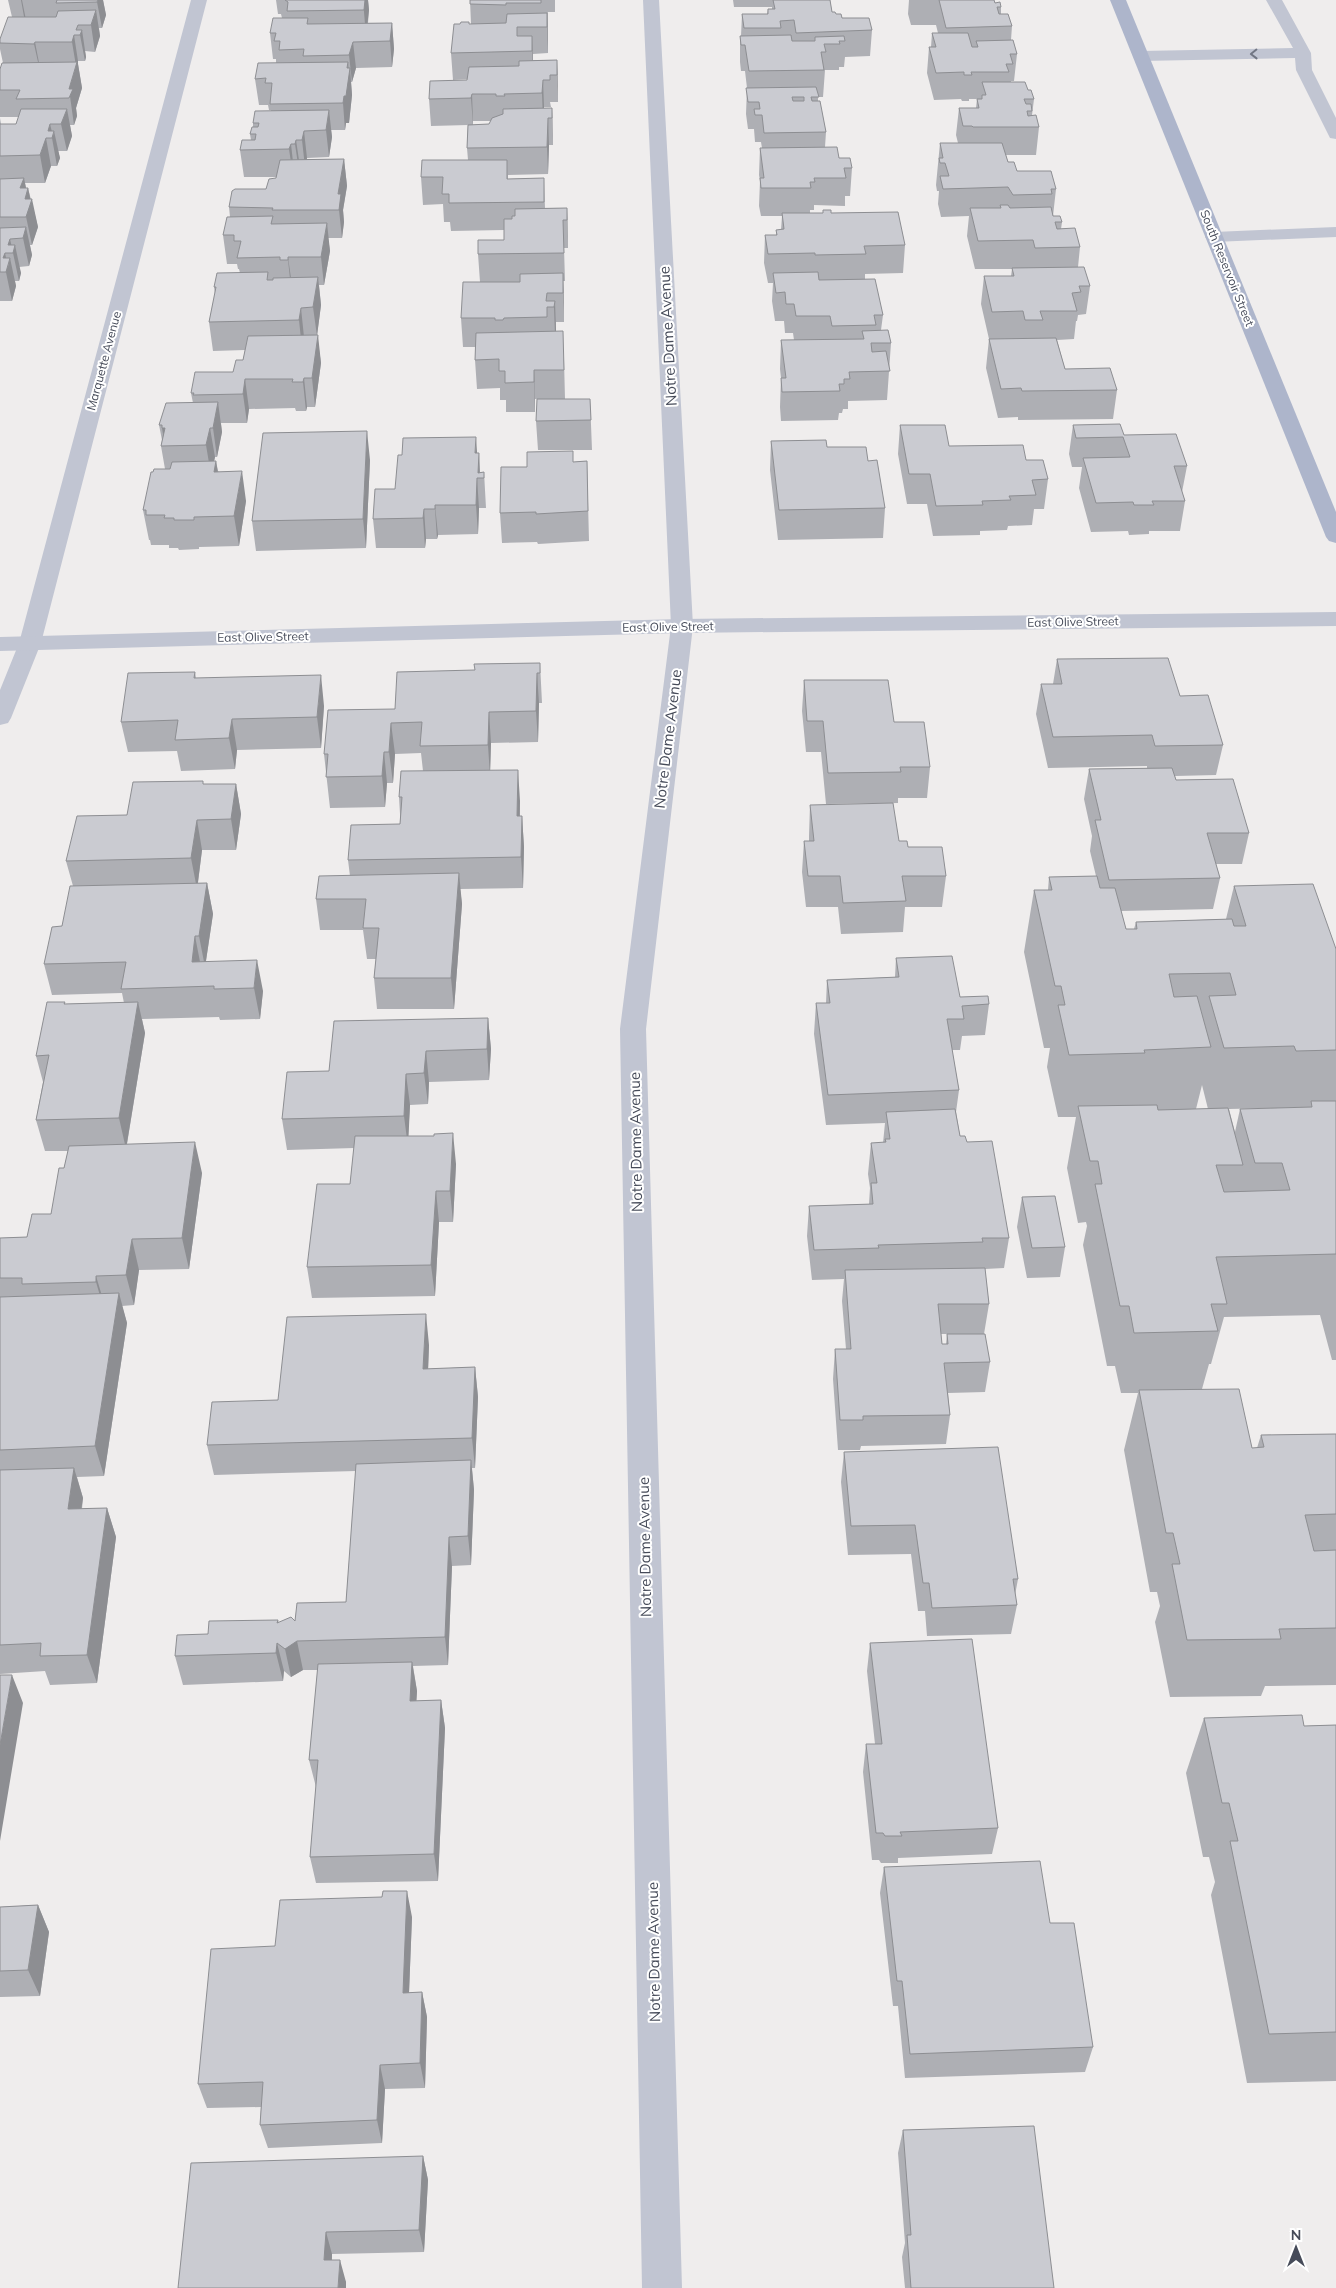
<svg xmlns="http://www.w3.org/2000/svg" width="1336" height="2288" viewBox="0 0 1336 2288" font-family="Mulish,sans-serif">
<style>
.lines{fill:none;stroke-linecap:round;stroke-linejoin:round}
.service{fill:#c1c5d2;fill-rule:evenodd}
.minor{fill:#c1c5d2;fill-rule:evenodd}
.tertiary{fill:#c1c5d2;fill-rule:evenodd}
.primary{fill:#adb5cb;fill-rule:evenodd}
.wall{fill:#aeafb4;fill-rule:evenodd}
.shaded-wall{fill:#8d8e92}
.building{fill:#cacbd1;stroke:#8d8e92;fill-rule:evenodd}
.oneway{stroke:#717683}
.labels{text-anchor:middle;stroke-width:4;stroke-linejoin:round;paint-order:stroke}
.far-street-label{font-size:12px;fill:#464b59;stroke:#fff}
.street-label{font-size:15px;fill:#464b59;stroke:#fff}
</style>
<rect width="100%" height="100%" fill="#efeded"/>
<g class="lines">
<path class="service" d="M1266,0h16l29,53 1,17 24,48v21l-6,-1 -34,-68 -1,-12 -154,3 -6,-2 -2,-3 2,-3 6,-2 152,-3z
M1336,227v10l-122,5 -6,-1 -3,-4 3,-4 6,-1z"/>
<path class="minor" d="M191,0h16l-166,643 -30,75 -3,5 -8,2v-35l19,-47z
M643,0h16l34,626 -47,403 36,1259h-40l-22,-1259 51,-403z"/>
<path class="tertiary" d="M1336,612v14l-654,7 -682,18v-14l682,-18z"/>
<path class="primary" d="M1110,0h16l210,512v31l-7,-2 -3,-4z"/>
</g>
<path class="wall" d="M8,0h95l3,15 -4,13h-3l1,8 -5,16 -10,-1 1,6 -1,4h-7v3l4,24 -6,20 1,8 -3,9h-4l2,11 -5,15h-9l2,7 -3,8h-6l-6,17h-20l1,5h2l10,39 -6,18h-2l2,10 -3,11 -10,1 2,6 -2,8h-4l1,5 -4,15h-12v-183l1,6h15l3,-7h-19v-48l3,-6 -3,-14v-10l12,-22z
M276,0h92l1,10 -1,13h24l2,26 -2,18 -36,1 -4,14h-1l1,13 -3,28h-3l-1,7h-14l1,7 -3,20 -22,1v1h37l3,27 -4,24 1,12 -2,16h-14l2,13 -6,34h-5l2,20 -4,30 4,28 -6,44h-8l-1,4h-10l-1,-3 -46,1 -2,14h-26l1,9 -5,25h-2l-1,4h2l2,10 28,30 -7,45 -40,1v2l-20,1 -1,-2h-9v-3h-18l-1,-5h-1l-6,-30 10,-38 12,-3 -4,-23 1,-6 -3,-15 34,-22 -2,-10 42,-21 10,-12 2,-10 -32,1 -4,-29 6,-28 -1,-7 26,-14 -1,-4h-1l-1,-5h-10l-4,-29 7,-18 -1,-10 37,-18 10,-11 1,-1h-33l-4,-27 11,-10 -1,-6 3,-7v-4l18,-12v-1h-2l-1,-5h-9l-4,-26 21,-16v-4h-3l-3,-26 12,-15 -1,-4h-3z
M470,0h85v12h-7v41l-15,1v6h24l1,42h-8l1,5h-7v1h8l1,37h-4l-1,29 -40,1v4l36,-1 1,30h22l1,40h-4l1,33h-2l1,41h-8v9l8,29 1,39h-30v13h-29v-12h-6v-12l-23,1 -2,-29 1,-13h-13l-2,-29 19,-36 -2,-28 26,-14v-10l-53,1 -1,-9h-6l-1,-18 -20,1 -2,-28 47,-17 -1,-12 1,-23 -37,1 -2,-27 38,-19 1,-1 -15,1 -2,-27 18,-29h2zM473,121h18l-2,3 -16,1z
M733,0h97l2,12 10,6 30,12 -2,26 -25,1 -1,10h-5v3h-14l-2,27h-5v4l8,31 -1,15 27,21 -2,28h-5v10l-31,-1v5h-4v3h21l74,32 -2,28 -38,1v5l18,36 -2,15 10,13 -4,57 -39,1v8h-5l-1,4h-3l-1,7 -57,1 -1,-14 1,-29 -1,-9 1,-29h13l-1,-7h-8l-1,-12h-9l-3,-20 1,-18h-5l-4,-20 1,-28h11v-5h5l1,-14h-21l-2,-10 1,-25 -1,-6 1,-27h2l-1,-6h-6l-1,-13h-6l-2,-15 1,-26 -2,-17h-4l-1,-9v-26h1l1,-22h25l1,-5h4v-2h-38z
M909,0h85l1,3 6,4v7l11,12 -1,14 6,14 -3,27h-3v1l17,8 6,9 -2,16 7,12 -3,28h-30l2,7 9,9 39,18 -3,27 9,6 -1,7 19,18 -2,20 12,19 -4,28 -8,1 -1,6h-1l-2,18 -17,1 8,29 52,21 -4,29 -95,1v-3l-20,1 -12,-50 3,-29 -8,-35 3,-28h27l1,-7h-37l-8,-33 2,-20 -28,1 -3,-13 1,-13h-2l-1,-6 4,-42h18l-2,-8 3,-27h17l1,-9h4h-12v2h-7l-1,-2 -27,1 -7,-27 2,-26h2l1,-14h6l-2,-8h-25l-3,-11z
M590,399l2,51h-54l-2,-29z
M900,425l49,21 77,14 22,19 -4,30h-10l-2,16 -24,1 -1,4 -27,1v4l-47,1 -6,-32h-20l-9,-50z
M1073,425l51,10 63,31 -5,26 3,9 -5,30h-31v3l-20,1 -1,-4 -37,1 -12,-44 3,-21h-10l-3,-13z
M771,441l56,6 41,14 17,47 -2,30 -105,2 -8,-70z
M477,453h2l1,20 4,-1 2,36h-7l-1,26 -40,1 -1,4h-11l-1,9h-49l-3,-29 22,-30z
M370,460l-4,88 -110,3 -4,-30z
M587,461l2,80 -51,3 -1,-2 -35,1 -2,-30 27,-46 47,-5z
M1057,659l123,37 43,49 -7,30 -41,1 1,4 73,53 -7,31h-26l4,14 -7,31 -92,2 5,18h8l2,-7 90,-3 8,-33 102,63v411h-4l-12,-45 -96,2 -13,47h-2l-7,25 50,59h5l4,-13 75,-1v251l-71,1 -4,10 -91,1 -15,-75 5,-16 -3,-14h-7l-26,-142 14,-57h-17l-6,-27h-8l-24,-121 4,-19 -1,-4 -8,1 -11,-55 9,-51h-18l-11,-50 3,-19h-6l-20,-96 10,-62h14l1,-13 47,-1 -6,-25 2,-15 -8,-37 5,-30 58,-1v-2l-99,2 -12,-54 5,-30h12zM1202,1085l6,24h-12zM1278,1108l-38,1 -5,23 -6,-23z
M540,663l2,40h-3l-1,39 -47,1 -1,28 30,30v15h2l2,31 -1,41 -63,1 2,15 -8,105h-77l-3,-31 2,-19h-9l-4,-29h-43l-4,-31 34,-23 -2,-16 52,-36v-10l-1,-17 24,-26 -2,-18 -26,1 -2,29h-6l-2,24 -55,1 -6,-54 71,-45 80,-39z
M195,672l1,6 128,28 -3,42 -84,2 -2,19 -54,2 -4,-20 -49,1 -7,-30z
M804,680l90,42 36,45 -3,31h-29v5l-72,1 -5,-52h-15l-4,-41z
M204,784h32l5,30 -5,36h-34l-4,33h9l6,31 -7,47 57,30 -3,28 -40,1 -1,-3 -77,2 3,14 -18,111 75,29 -13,96 -50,1 -5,35 -12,1 5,17 -23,153 -27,1 6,21 -1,11 25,-1 9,29 -19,146 -47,2 -5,-14 -45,3v-436l27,-1 24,-23 13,-46 4,-17h-23l-9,-31 7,-38 -7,-26 29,-54v2l59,-1 -2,-10 -70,2 -8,-31 18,-38 11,-40 -7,-25 61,-46z
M810,805l89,36 47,35 -4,31h-37l-2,25 -62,2 -3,-27h-32l-4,-35 2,-31h5v-5z
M896,958l64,39 29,7 -4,31 -23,1 -2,14h-8l7,40 -3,22 4,24 7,6 42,96 -5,30 -19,1 4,35 -5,30 6,28 -5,30 -37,1 2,22 -4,29 -85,2 -1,4h-22l-5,-71 2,-30h11l-4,-48 2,-22 -32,1 -5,-44 2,-30 60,-2 1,-16 -2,-14 3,-31h12l2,-20 -59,2 -12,-91 2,-31h10l1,-23 68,-3zM941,1334h6l-1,10h-4z
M488,1018l3,31 -2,31 -60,2 -1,22 -18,1 -2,31 48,28 -3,58h-14l-4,74 -123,2 -5,-31 43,-83 4,-36 -67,2 -5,-31 47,-48z
M1022,1197l43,50 -5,30 -33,1 -10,-51z
M429,1345l-1,24 47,-2 3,30 -3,71h-3l2,22 -3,75 -19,1 -4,99 -35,1 4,25 -1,10 25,-1 4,28 -7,153 -122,2 -6,-26 6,-70 -7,-27 9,-90h-15l-12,7 -7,-6 -1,10 -100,4 -8,-29 33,-22 70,-14 1,3 16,-2 51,-19 10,-131 -142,4 -7,-30 71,-45z
M844,1452l174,127 -3,16 2,10 -6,29 -84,2 -2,-25h-7l-7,-57 -63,1 -7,-73z
M870,1643l128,185 -6,26 -94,4v5h-17l-2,-3h-7l-9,-88 3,-28h9l-8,-73z
M1204,1718l100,8 32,-1v356l-89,2 -36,-188 4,-13 -6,-25h-6l-17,-84z
M884,1867l166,56 43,124 -8,25 -180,6 -7,-72h-5l-13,-113z
M38,1905l11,27 -9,64 -40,1v-90z
M412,1917l-3,76 13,-1 5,25 -2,71 -40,1 -3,54 -114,5 -8,-23 1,-18 -54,1 -9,-24 77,-138z
M903,2130l151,158h-149l-3,-31 3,-14 -7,-90z
M423,2156l5,24 -4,72 -92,2v6l14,22 -168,6z"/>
<path class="shaded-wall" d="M21,0h1l4,20 -1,2z
M98,0h5l3,15 -4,13 -5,-26z
M363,0h5l1,10 -3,26z
M96,10l4,26 -5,16 -4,-27z
M547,13l1,26v14l-1,-26z
M392,23l2,26 -2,18 -2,-26z
M82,30l4,27 -1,4 -5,-26z
M74,35l4,26v3l4,24 -6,20 1,8 -3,9 -5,-36 7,-23 -4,-24z
M532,36l1,26v16l-1,-27z
M35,42l5,26v3l-6,-27z
M353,42l3,26 -4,14 -3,-27z
M557,60l1,26v16l-1,-27z
M348,62l1,12 1,-6 2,27 -3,28h-3l-1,7 -2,-27z
M543,80l1,27 -1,13 -1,-27z
M472,94l1,27v4l-2,-27z
M552,108l1,27v10l-1,-27z
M67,109l5,27 -5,15 -6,-27z
M329,110l3,27 -3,20 -3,-27z
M548,118l1,27 -1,29 -1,-27z
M50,124l3,12 1,-5 6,27 -3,8 -5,-28 -4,-7z
M304,131l3,27 -2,9 -3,-27z
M46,138l5,28 -6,17 -5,-28z
M296,140l4,27 -1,4 -4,-27z
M291,144l3,27 -1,5 -4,-27z
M344,159l3,27 -4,24 1,12 -2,16 -3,-28 -1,-16z
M24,178l3,15 1,-5 3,14 1,-3 6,28 -6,18 -12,-57z
M567,208l1,28v12l-1,-28z
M327,223l3,28 -6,34 -3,-28z
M26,227l6,28 -3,11 -6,-28z
M10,239l3,13 2,-7 6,28 -2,8 -6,-28 -5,-8z
M5,253l3,14 2,-9 6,28 -4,15 -9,-43z
M288,257l4,28 -1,3 -3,-28z
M563,273l1,29v20l-1,-29z
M318,277l3,28 -4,31 -4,-29z
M555,301l1,29 -1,6 -1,-29z
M301,308l3,29 -2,12 -3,-29z
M318,335l3,28 -6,44 -3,-29z
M534,370l1,29v13l-1,-30z
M304,378l3,29 -1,4 -3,-29z
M245,379l4,30 -2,14 -4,-29z
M218,402l4,30 -5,25 -4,-29z
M162,428h3v18z
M210,428l5,29 -4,18 -5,-30z
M367,431l3,29 -4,88 -3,-29z
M476,437l2,29 -3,-13z
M479,453l1,25 -2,-5z
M216,461l5,30 -7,-19z
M242,471l4,30 -7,45 -5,-30z
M477,478l2,30 -1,26 -2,-29z
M435,505l3,30 -1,4 -2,-30z
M424,509l2,30 -1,9 -2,-30z
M537,673l2,30 -1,39 -2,-31z
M321,675l3,31 -3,42 -4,-31z
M489,712l2,31 -1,33 -2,-31z
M232,719l5,31 -2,19 -6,-31z
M391,723l4,31 -2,29 -4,-31z
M384,752l3,31 -2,24 -3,-31z
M518,770l2,31 -1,46 -2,-31z
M236,784l5,30 -5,36 -5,-31z
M522,816l2,31 -1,41 -2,-31z
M197,820l5,30 -5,39 -6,-31z
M459,873l3,31 -8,105 -3,-31z
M207,883l6,31 -8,53 -6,-31z
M195,936l6,31 -9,-5z
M257,960l6,31 -3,28 -6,-31z
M138,1002l7,31 -19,116 -7,-31z
M488,1018l3,31 -2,31 -2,-31z
M426,1051l3,31 -1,22 -4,-31z
M406,1074l4,31 -2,42 -4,-31z
M453,1133l3,31 -3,58 -3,-31z
M195,1142l7,31 -13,96 -7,-31z
M436,1191l3,31 -4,74 -4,-31z
M132,1239l7,31 -5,35 -8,-30z
M96,1276l9,30v7l-9,-31z
M119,1293l8,30 -23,153 -9,-30z
M426,1314l3,31 -2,54 -4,-30z
M475,1367l3,30 -3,71 -3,-30z
M471,1460l3,30 -3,75 -3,-29z
M74,1468l9,30 -6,40 -9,-29z
M107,1508l9,29 -19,146 -10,-28z
M449,1537l3,29 -4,99 -3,-28z
M297,1641l6,29 -12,7 -6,-28z
M277,1643l7,28 -1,10 -7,-28z
M412,1662l5,29 -2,39 -5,-29z
M12,1675l11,28 -23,138v-96z
M441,1700l4,28 -7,153 -4,-27z
M407,1891l5,26 -4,101 -5,-25z
M38,1905l11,27 -9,64 -12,-26z
M422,1992l5,25 -2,71 -5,-25z
M380,2065l5,24 -3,54 -5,-23z
M423,2156l5,24 -4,72 -5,-22z
M326,2232l6,22 -1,28 -7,-22z
M340,2260l6,22v6h-8z"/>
<path class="building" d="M57,0h41l-1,2 -41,1z
M285,0h80l-1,10 -77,1 1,-9z
M470,0h71v3h-35v2l-36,-1z
M773,0h57l2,12h3l1,2h5l1,4h27l3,12 -76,3 -2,-13 -14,1 1,7h-37l-2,-14h26v-5h7z
M939,0h55l1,3 5,-1 1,5h-4l2,7h9l4,12 -66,2z
M96,10l-5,15h-13l-2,5h6l-2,5h-6l-2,7h-37l-1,2 -34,-1v-4l8,-22h48l2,-6z
M547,13v14h-30v9h15v15l-81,2 3,-29h6l1,-2h8v2l37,-1 1,-9z
M273,18h35l-1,6 85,-1 -2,18 -37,1 -4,13 -46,1 1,-7 -25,1 1,-9h-6l2,-8h-6z
M932,33h36l4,14h6l-2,-6 37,-1 4,14h-7l3,10h-7l3,8h-38l1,3h-8v-3l-28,1 -7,-26h7z
M791,35l1,6h23v-4l29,-1 1,5h-6l1,3h-16l2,8h-5l3,18 -75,1 -4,-26h-4l-1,-9z
M557,60v15h-7v5h-7l-1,13 -38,1 1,2h-9v-2h-24l-1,4 -42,1 1,-18 37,-1 2,-13 50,-1v-5z
M77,62l-8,27h4l-4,9 -53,1 4,-9h-20v-21l2,-6z
M348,62l-1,6h3l-4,28h-2l-1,7 -73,1 2,-21h-7l1,-5 -11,1 3,-16z
M982,82h43l3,8h3l3,9h-10l2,5h5l1,7h-5l1,5 8,-1 3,12h-66l-1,-1h-9l-4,-18h20l-2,-9h5v-4h4z
M816,87l3,10h-8l1,4h8l6,31 -62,1 -2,-18h-7l-1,-6h6l-1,-7h-11l-2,-14zM792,97h12v4h-11z
M552,108v10h-4l-1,29 -80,1 1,-23 21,-1 3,-6 11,-4v-5z
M21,109h46l-6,15h-11l-2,7h6l-2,7h-6l-6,17 -40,1v-32h16z
M329,110l-3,20 -22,1 -2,9h-6l-1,4h-4l-2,5 -49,1 2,-10h13l1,-6h-6l2,-7h6l1,-4h-6l2,-12z
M940,143h62l6,19h6l3,9h34l5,18h-5l1,5 -39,1 -5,-8 -65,2 -3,-13h9l-4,-13h-5l-1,-5h4z
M837,147l2,11h11l2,10h-8l2,10h-32l1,4h-5l1,6h-50l-1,-10h4l-4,-30z
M344,159l-6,35h3l-2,16h-67l1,-2 -44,-1 3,-16 3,-2h31l3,-10 7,-1 4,-18z
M422,160h85v19l37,-1v24l-95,1v-9h-7l1,-17h-22z
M24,178l-4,10h8l-3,11h7l-6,18h-26v-38z
M1000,205h8l2,3 41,-1 2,9h7l2,6h-7l2,7 18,-1 5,19 -45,1 -2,-8 -55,1 -8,-33h31z
M567,208v12h-4l1,33 -86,1v-14h26v-21h8v-3h3v-7z
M823,210h8v3l67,-1 7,33 -41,1 2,8 -51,1v-2l-47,1 -3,-19h12l-1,-5 8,-1 -2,-16h41z
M273,216l-2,8 56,-1 -6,34h-33v3h-8v-3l-43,1 4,-17h-7v-6h-11l4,-18z
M26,227l-3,11 -13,1 -2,6h7l-2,8h-8l-2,5h7l-4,14h-6v-44z
M1084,267l6,19h-11l2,6 -9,1 5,18h-37l3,9h-18l-2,-9 -31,1 -8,-36h30l-2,-8z
M268,272l-1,8h6v-2l45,-1 -5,30 -12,1 -2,12 -90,2 7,-35h-2l3,-14z
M818,272l1,8 56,-1 8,36h-9l2,10 -44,1 -2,-10h-34l-2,-12h-8l-1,-12 -9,1 -3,-20z
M563,273v20h-16l-1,8h9l-1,6h-7v10l-43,1 -1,2h-8v-2h-34l2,-36h57v-8z
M888,330l3,13h-20l1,9 14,-1 4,20 -41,1 1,7h-6v5h-5l1,7 -58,1 -1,-14h5l-5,-38 83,-1 -2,-8z
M563,331l1,39h-30v12l-29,1v-12h-6v-12l-24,1 1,-27z
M318,335l-6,43h-8l-1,4h-11l1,-3h-48l-2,15 -50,1 1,-2h-3l4,-21h38l3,-12h7l5,-24z
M1056,338l9,31 45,-1 7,22 -95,1 -1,-3 -20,1 -12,-50z
M537,399h53l1,21 -55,1z
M218,402l-5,26h-3l-4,17 -45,1 4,-18h-3v-3h-3l7,-22z
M1120,424l4,11 52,-1 11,32h-13l11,35h-33l2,4h-20l-1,-3 -37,1 -13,-45 47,-1 -7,-20 -47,1 -3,-13z
M900,425h45l4,21 74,-1 3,15h17l5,19 -16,1 4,15 -27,1 2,4 -29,1 1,4 -47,1 -6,-32h-21z
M367,431l-4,88 -111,2 11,-88z
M476,437l-1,16h4l-1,20 6,-1v6h-7l-1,27h-41v4h-11l-1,9 -50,1 2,-30h20l3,-34h4l1,-17z
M826,440l1,7h39l2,14 9,-1 8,48 -106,2 -8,-69z
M573,451v11l14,-1 1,50 -52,3v-2l-36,1 1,-46h26v-15z
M216,461l-2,11 28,-1 -8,45 -40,1v3h-20v-2h-10l1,-3h-19v-5h-3l8,-38h2l1,-3h16l2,-7z
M1168,658l12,38 28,-1 15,50 -68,1 -3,-11 -99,2 -12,-53h21l-5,-25z
M540,663v10h-3l-1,38 -47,1 -1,33 -68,1 2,-24 -31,1 -2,29h-5l-2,24 -56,1 2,-23h-4l4,-44 67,-1 2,-37 78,-2 -1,-6z
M195,672l-1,6 127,-3 -4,42 -85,2 -3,19 -54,2 3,-20 -57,2 7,-49z
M804,680h84l6,42h30l6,45h-30l1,5 -73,1 -5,-52h-16z
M1172,768l4,12 57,-1 16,54h-42l13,45 -111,2 -14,-60h6l-12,-51z
M518,770l-1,46h5l-1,41 -173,3 3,-35 49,-1 2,-27h-3l2,-26z
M203,781v3h33l-5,35 -34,1 -6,38 -125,3 11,-45 50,-1 6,-33z
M893,803l6,38h8l1,6h34l4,29h-44l4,25 -63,2 -3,-27h-32l-4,-35h10l-4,-36z
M459,873l-8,105h-77l5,-50h-16l3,-29h-50l3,-23z
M1097,876l3,12h15l11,41h11l-1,-7 96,-3 2,7h12l-12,-40 79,-2 23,65v101l-40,1 -2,-5 -70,2 -15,-52 27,-1 -6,-22 -61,1 5,23 23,-1 14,51 -67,3 1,3 -76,2 -11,-50h7l-4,-19h-6l-21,-96h18l-3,-13z
M207,883l-8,53h-4l-3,26 65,-2 -3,28 -40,1v-3l-93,3 5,-27 -82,2 8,-37 10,-1 8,-40z
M952,956l8,41 28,-1 1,8 -27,2 2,13h-17l12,71 -131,5 -12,-92h14l-3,-23 72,-3 -3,-19z
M47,1002h18l-1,2 74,-2 -19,116 -83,2 13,-65 -13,1z
M488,1018l-1,31 -61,2 -2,22 -18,1 -2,42 -122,3 5,-47 42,-1 5,-50z
M1311,1101h25v153l-120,3 11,47h-16l7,27 -84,2 -5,-27h-9l-25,-122h7l-4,-23h-8l-12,-55 79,-1 1,5 70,-2 15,57h-27l8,27 66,-2 -8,-27h-27l-15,-54 72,-2z
M955,1109l5,27h5l2,6 25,-1 17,97h-27l1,4 -105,3 1,3 -65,2 -5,-44 64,-2 -2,-21h6l-6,-40 15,-1 -1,-3h5l-4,-27z
M453,1133l-3,58h-14l-5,74 -124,2 10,-83h33l5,-48h79v-2z
M195,1142l-13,96 -50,1 -6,36 -30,1v6l-74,2v-6h-22v-40l27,-1 5,-23h19l8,-46h5l5,-22z
M1055,1196l10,51 -33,1 -10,-51z
M985,1268l4,36h-51l4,40h6l-1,-10h38l5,28 -46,1 6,52 -87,1v4h-23l-5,-71h16l-6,-79z
M119,1293l-24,153 -95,4v-153z
M426,1314l-3,55 52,-2 -3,71 -265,7 5,-43 66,-2 9,-83z
M1239,1389l13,59 12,-1 -3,-12 75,-1v80l-31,1 9,36 22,-1v78l-57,1 2,10 -94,1 -15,-76h8l-7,-31h-7l-27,-143z
M998,1447l20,132h-5l4,26 -85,3 -3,-25h-6l-8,-58 -64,1 -7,-74z
M471,1460l-3,76 -19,1 -4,100 -148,4 -12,8 -8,-6 -1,10 -101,3 2,-21 31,-1 1,-13 69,-1 -1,3 14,-6 4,4 2,-18 49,-1 10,-138z
M74,1468l-6,41 39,-1 -20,147 -47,1 1,-13 -41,2v-175z
M972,1639l26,189 -98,4 2,4h-17l-2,-3h-7l-10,-89h16l-12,-101z
M412,1662l-2,39 31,-1 -7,154 -124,3 8,-97h-9l9,-96z
M0,1675h12l-12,70z
M1302,1715l2,11 32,-1v307l-67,2 -39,-193h8l-9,-38h-7l-18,-85z
M1040,1861l10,62h24l19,124 -183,7 -8,-73h-5l-13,-114z
M383,1891h24l-4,102 19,-1 -2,71 -40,2 -3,55 -117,5 3,-43 -65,2 13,-135 64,-3 5,-46 102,-3z
M38,1905l-10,65 -28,1v-64z
M1034,2126l20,162h-143l-4,-53h4l-8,-105z
M423,2156l-4,74 -93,2 -2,28h16l-2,28h-160l13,-125z"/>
<defs><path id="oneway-chevron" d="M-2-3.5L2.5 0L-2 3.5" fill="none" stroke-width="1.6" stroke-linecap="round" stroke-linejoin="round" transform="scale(1.25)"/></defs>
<use class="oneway" href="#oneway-chevron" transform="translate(1254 54) rotate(179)"/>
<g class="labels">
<g class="far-street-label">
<text transform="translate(1227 268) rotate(68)" y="4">South Reservoir Street</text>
<text transform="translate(104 361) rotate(-75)" y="4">Marquette Avenue</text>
<text transform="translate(1073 622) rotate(-1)" y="4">East Olive Street</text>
<text transform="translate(668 627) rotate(-1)" y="4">East Olive Street</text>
<text transform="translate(263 637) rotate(-1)" y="4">East Olive Street</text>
</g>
<g class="street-label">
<text transform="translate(668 336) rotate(-93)" y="5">Notre Dame Avenue</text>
<text transform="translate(668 739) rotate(-83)" y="5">Notre Dame Avenue</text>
<text transform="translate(636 1142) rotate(-91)" y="5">Notre Dame Avenue</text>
<text transform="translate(645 1547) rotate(-91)" y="5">Notre Dame Avenue</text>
<text transform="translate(654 1952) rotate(-91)" y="5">Notre Dame Avenue</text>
</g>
</g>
<g transform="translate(1296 2248)" stroke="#ffffff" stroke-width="4" paint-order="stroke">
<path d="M0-4L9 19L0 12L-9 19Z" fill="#464b59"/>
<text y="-8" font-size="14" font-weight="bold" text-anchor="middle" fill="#464b59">N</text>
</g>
</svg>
